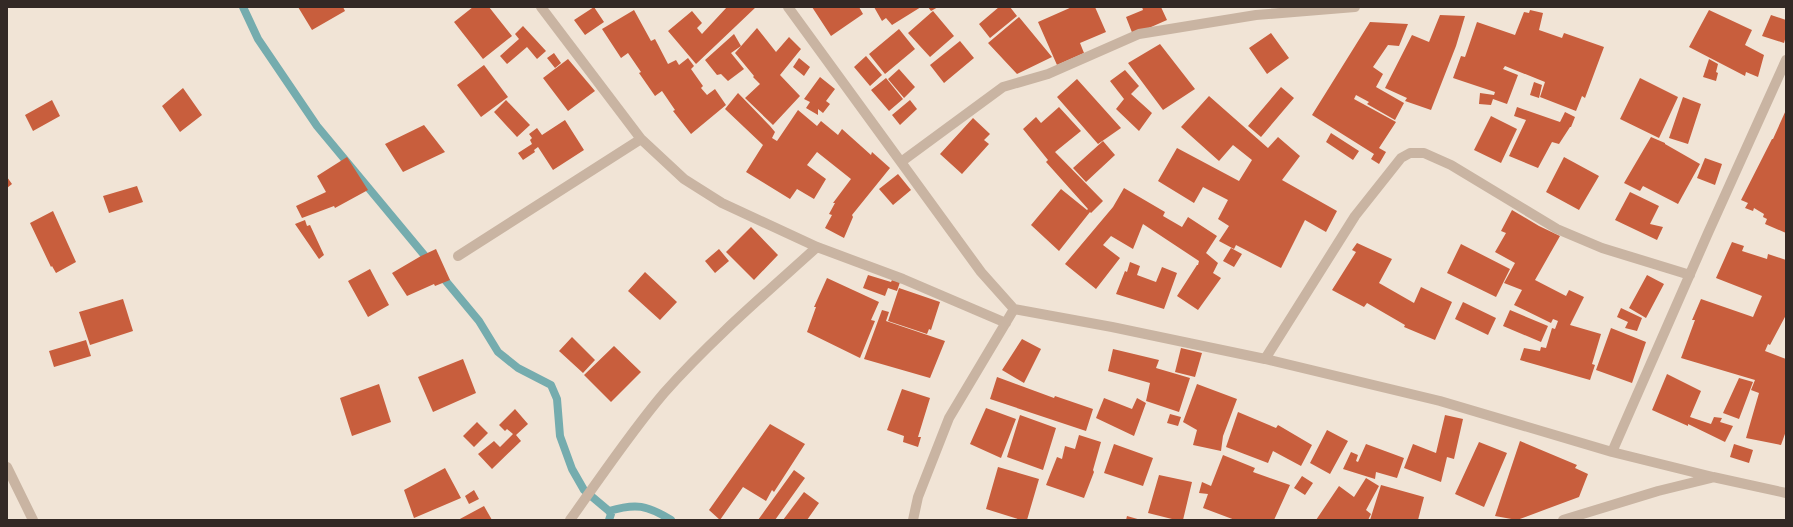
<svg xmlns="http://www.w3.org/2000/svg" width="1793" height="527" viewBox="0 0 1793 527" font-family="Inter,sans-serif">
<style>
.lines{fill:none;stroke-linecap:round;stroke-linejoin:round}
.stream{stroke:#75acae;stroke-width:8}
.building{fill:#c85e3d}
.minor{stroke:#c9b4a2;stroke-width:10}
</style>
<rect width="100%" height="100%" fill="#f1e4d6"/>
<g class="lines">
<path class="stream" d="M243,7l15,32 59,87 113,136
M440,274l39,47 19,31 20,16 33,17 6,14 3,37 12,33 12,21 25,21 2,3 -2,6
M609,511c27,-8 38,-6 62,9"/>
</g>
<path class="building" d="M298,7h45l2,4 -33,19z
M473,7h16l23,29 -29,23 -29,-37z
M594,7l10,15 -19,13 -11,-15z
M727,7h29l-60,57 -28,-33 24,-20 10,12 -5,5 5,6z
M812,7h47l4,7 -32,22z
M874,7h47l-29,18 -6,-7 -4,3z
M928,7h10l-7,4z
M999,7h11l7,9 -27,22 -11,-14z
M1072,7h23l11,25 -26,11 4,10 -27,12 -19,-43z
M1142,7h19l6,13 -34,15 -7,-18 17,-7z
M634,10l17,31 4,-2 13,25 8,-4 3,5 9,-7 6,8 -3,3 12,17 -2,2 6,7 8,-6 11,16 -35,29 -18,-23 2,-1 -13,-19 -7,5 -16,-23 2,-1 -13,-19 -7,5 -19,-29z
M1530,10l13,3 -4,17 23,8 2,-5 40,14 -19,51 -3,-2 -6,15 -36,-14 5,-15 -40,-16 -2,3 15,6 -11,29 -14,-5 -2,6 -12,-1 1,-11 14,2 1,-3 -42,-14 8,-22 4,1 12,-35 38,13 9,-23 5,1z
M1709,10l43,20 -7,15 19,10 -6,22 -12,-5 -1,4 -56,-29z
M933,11l21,25 -24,21 -22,-24z
M1440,15l25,1 -9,30 -25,64 -26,-9 2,-3 -22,-10 27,-53 17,7z
M1771,15l15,5v16l-2,7 -22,-7z
M1019,17l33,40 -35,17 -29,-31z
M1370,22l38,2 -9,22 -11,-1 -15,22 10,7 -7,13 28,16 -9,17 -28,-16 2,-2 -13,-7 -2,4 42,23 -17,26 7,4 -7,12 -8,-5 3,-5 -62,-39z
M523,26l23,25 -9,8 -10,-12 -20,17 -7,-8 19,-17 -4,-5z
M757,28l19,24 13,-15 12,12 -21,26 20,21 -27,29 -28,-27 15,-14 -7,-7 1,-1 -19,-23z
M899,29l16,20 -30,25 -16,-20z
M1271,33l18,25 -22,16 -18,-26z
M734,34l7,12 -10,7 13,16 -16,12 -7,-7 -4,1 -12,-15z
M960,41l14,17 -30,25 -14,-18z
M1160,44l35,45 -32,21 -35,-47z
M554,53l7,10 -6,5 -8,-10z
M866,56l16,19 -12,11 -16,-19z
M799,58l11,9 -6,9 -11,-9z
M568,59l27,32 -27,20 -25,-33z
M1709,59l9,5 -2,8 2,1 -2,8 -13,-4z
M484,65l24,32 -27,20 -24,-32z
M899,69l16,18 -11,11 -16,-19z
M1125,70l14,16 -8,8 21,19 -13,18 -23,-22 8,-10 -14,-18z
M820,77l15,12 -9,12 4,3 -7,9 -5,-4v6l-12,-7 4,-6 -6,-3z
M886,78l17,21 -14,12 -18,-21z
M1640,78l38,19 -19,41 -39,-19z
M1077,79l44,49 -23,16 -41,-47z
M1534,82l8,3 -3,13 -9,-3z
M1281,87l13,11 -33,39 -13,-11z
M183,88l19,27 -22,17 -18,-26z
M738,93l32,33 5,6 -3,6 5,3 21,-31 19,16 4,-5 17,14 4,-6 29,26 1,-3 18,16 -38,47 1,2 -9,21 -19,-10 7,-13 -3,-1 6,-11h-2l18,-24 -34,-27 -10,13 19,14 -12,20 -17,-10 -7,10 -44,-27 17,-27 -38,-36z
M1209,96l59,52 10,-11 22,19 -18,24 55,31 -11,21 -21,-12 -24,48 -45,-23 -2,4 -15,-8 10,-15 -11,-7 10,-19 -25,-13 -9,16 -36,-22 19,-33 62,33 13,-21 -19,-15 -14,16 -38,-34z
M1683,97l18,7 -13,40 -19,-6z
M52,100l8,16 -27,15 -8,-16z
M506,100l24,25 -13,12 -23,-25z
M910,100l7,9 -17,16 -8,-10z
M1059,107l22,24 -26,21 48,49 -12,12 -1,-1 -31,39 -28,-26 30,-36 26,21 1,-1 -42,-47 2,-2 -25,-31 13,-12 5,6z
M1517,107l43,15 5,-10 10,5 -4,10h-1l-11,17 -7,-2 -14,26 -29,-12 17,-36 -12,-4z
M1786,110v123l-21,-9 2,-5 -4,-2 1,-3 -10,-6 -1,3 -8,-3 3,-5 -7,-3 31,-61h1z
M1491,116l26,13 -16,34 -27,-13z
M973,118l17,16 -6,6 5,4 -27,30 -22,-20z
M565,120l19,30 -31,20 -15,-23 -4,3 1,2 -12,8 -5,-7 14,-9 -2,-4 2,-2 -3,-4 8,-6 5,7z
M424,125l21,27 -42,20 -18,-28z
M1331,133l28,18 -6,9 -27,-18z
M1651,137l14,6v1l35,20 -22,40 -35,-18 -3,5 -16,-8z
M1103,141l12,14 -29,27 -13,-14z
M347,157l21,33 -33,18 -1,-2 -32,12 -6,-12 30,-14 -9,-16z
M1564,157l35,19 -20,34 -33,-18z
M1705,158l17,6 -7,21 -18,-7z
M898,174l13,16 -18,15 -14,-16z
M7,177l5,7 -5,4z
M137,186l6,16 -34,11 -6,-17z
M1124,188l41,24 -2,4 19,11 6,-10 29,19 -11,17 12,10 -5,10 8,5 -23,32 -21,-14 20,-31h1l1,-4 -56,-37 -10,25 -22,-13 -8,9 17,13 -24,31 -31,-25 48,-57z
M1630,192l29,14 -9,18 13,3 -6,13 -42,-20z
M1512,210l27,16 21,10 -25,44 31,16 3,-6 15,7 -14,28 31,9 -9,30 3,1 -5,15 -70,-20 4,-12 16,3 1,-4 5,1 6,-20 3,1 3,-8 -5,-2 -2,4 -37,-18 8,-15 -18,-7 11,-20 -20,-11 11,-19 -5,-2z
M53,211l23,51 -20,11 -4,-7 -1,1 -21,-44z
M305,220l2,6 3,-1 14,30 -5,4 -24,-35z
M751,227l27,28 -24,25 -28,-28z
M1732,242l12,4 -2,5 25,8 1,-5 18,6v55l-16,30 -2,-1 -3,7 21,8v72l-5,14 -35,-7 13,-45 -8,-3 4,-10 -74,-22 14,-38h-3l9,-21 52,18 9,-21 -46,-18z
M1357,243l35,16 -13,24 35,20 7,-16 31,15 -17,38 -31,-13 1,-2 -38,-22 -3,4 -32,-17 24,-38 -4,-2z
M1461,244l49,25 -14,28 -49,-24z
M1231,248l11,6 -8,13 -11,-6z
M436,249l14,31 -15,6 -1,-2 -27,12 -15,-23 29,-17z
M719,249l10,12 -14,12 -10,-12z
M1130,262l10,4 -3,9 19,7 6,-15 15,6 -13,36 -48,-15 9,-23 2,1z
M370,269l19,36 -21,12 -20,-36z
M645,272l32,30 -17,18 -32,-29z
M868,275l23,7 1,-2 8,2 -3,9 -9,-3 -3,8 -22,-8z
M1647,275l17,9 -18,34 -17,-10z
M827,278l52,24 -8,18 4,1 -15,37 -53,-26 9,-25h-2z
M899,288l41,14 -9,28 -2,-1 -2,5 -39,-13z
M123,299l10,32 -43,14 -11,-33z
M1463,302l33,16 -8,17 -33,-16z
M1621,308l21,10 -5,13 -12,-3 3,-6 -11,-5z
M882,310l7,2 -3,9 59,20 -15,37 -66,-19z
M1510,310l38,16 -7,16 -38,-16z
M1611,328l35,14 -14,41 -36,-13z
M572,337l23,23 -12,13 -24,-22z
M1022,339l19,10 -17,34 -22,-13z
M86,340l5,16 -37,11 -5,-16z
M614,346l27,26 -30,30 -27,-27z
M1181,348l21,5 -7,24 -20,-5z
M1113,349l46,11 -3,8 34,10 -11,34 -33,-11 4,-18 -42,-12z
M463,359l13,34 -43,19 -15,-35z
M1667,374l34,17 -11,26 21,7 3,-7 8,1 -2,4 13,4 -8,16 -37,-18v2l-36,-16z
M997,377l57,21 1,-2 38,13 -7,22 -96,-32z
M1739,378l14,4 -14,37 -16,-6z
M379,384l12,38 -39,14 -12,-38z
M1197,384l40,15 -14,37 -2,15 -28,-6 4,-15 -14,-8z
M902,389l28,9 -12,39h3l-3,10 -15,-5 1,-6 -17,-6z
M1104,398l28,11 5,-11 9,5 -12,33 -38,-18z
M986,408l30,11 -15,39 -31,-14z
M515,409l13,15 -12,11 5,6 -29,28 -14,-15 16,-13 6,6 13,-13 -6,-5 -2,2 -6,-6z
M1238,412l38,16 2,-3 34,20 -11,21 -28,-15 -5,12 -42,-16z
M1170,414l11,3 -3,9 -11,-3z
M1020,415l36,13 -13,42 -36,-13z
M1445,415l18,4 -9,40 -7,-2 -6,25 -37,-14 9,-24 23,9z
M477,422l11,11 -14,14 -11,-11z
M770,424l35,20 -31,48 -2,-2 -6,11 -23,-14 -23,33 -11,-10z
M1327,430l21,11 -18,33 -20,-11z
M1079,435l22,7 -8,28 1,2 -10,26 -38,-13 11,-28 5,2 3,-13 10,3z
M1520,441l57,24 -2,3 13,6 -9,23 -62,23 -22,-4z
M1479,442l28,11 -23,54 -29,-13z
M1114,444l39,14 -10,28 -39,-13z
M1366,444l38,14 -7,20 -21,-6 -1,7 -32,-10 8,-17 7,3 -2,6 2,1z
M1734,444l19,6 -4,13 -19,-6z
M1223,455l32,13 -2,4 37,13 -16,35h-39l-32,-12 5,-14 -9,-1 3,-11 9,4z
M998,467l41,12 -12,41h-6l-35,-11z
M445,468l16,30 -47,20 -10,-28z
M794,470l11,8 -30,42h-17z
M1159,475l33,7 -9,38h-7l-28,-7z
M1302,476l11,7 -8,12 -11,-7z
M1366,478l13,8 -13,24 5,4 -3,6h-52l23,-34 15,11z
M1381,485l43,12 -6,23h-48z
M474,490l5,9 -10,5 -4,-8z
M804,492l15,11 -12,17h-24z
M484,506l8,14h-34z
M1127,516l14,4h-15z"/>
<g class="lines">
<path class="minor" d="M541,7l100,132 43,40 38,24 95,44 86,32 103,44
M788,7l193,265 33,37 98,18 153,32 175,42 172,51 101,25 73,16
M901,162l102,-75 45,-13 91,-40 117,-19 99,-8
M458,256l183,-117
M1265,359l90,-143 46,-58 9,-5h14l27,12 106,64 45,19 88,27
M1612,452l96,-219 78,-173
M7,467l26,53
M570,520c31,-43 60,-87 94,-127 47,-53 101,-99 153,-146
M913,520l5,-23 31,-79 65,-109
M1563,520l95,-29 53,-13"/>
</g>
<rect width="1793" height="527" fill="none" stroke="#332925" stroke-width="16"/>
</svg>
